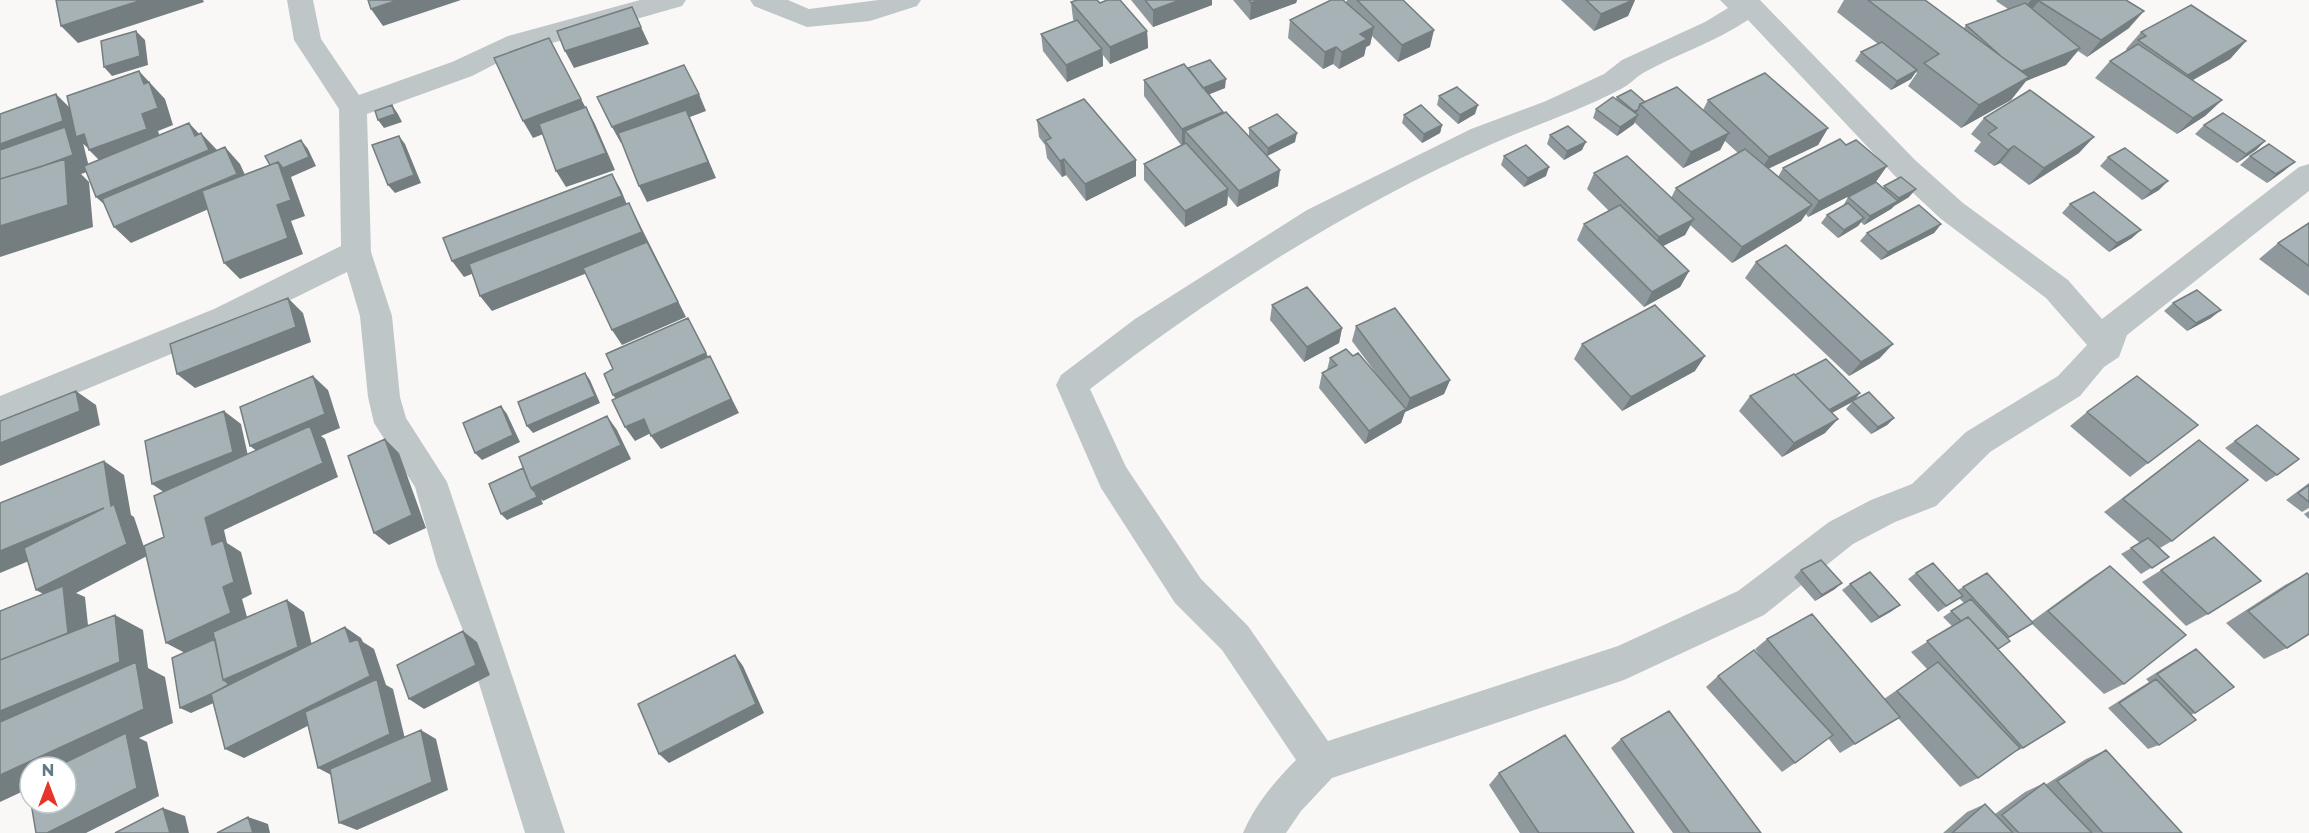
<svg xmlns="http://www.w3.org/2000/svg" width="2309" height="833" viewBox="0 0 2309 833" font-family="Montserrat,sans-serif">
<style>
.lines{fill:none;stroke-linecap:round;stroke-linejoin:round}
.minor{fill:#bfc6c8;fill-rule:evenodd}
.wall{fill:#8f999d}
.shaded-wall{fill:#747d7f}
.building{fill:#a6b2b6;stroke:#747d7f;stroke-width:1.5}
</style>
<rect width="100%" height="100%" fill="#f9f8f6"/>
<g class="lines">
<path class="minor" d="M287,0h26l8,39 38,56 93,-33 56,-26 132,-36h46l-4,6 -165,47 -45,23 -105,38 4,138 21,64 8,81 6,21 41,64 118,351h-40l-63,-205 -25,-63 -22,-78 -41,-64 -6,-26 -8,-81 -13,-44 -111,55 -236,98v-29l214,-87 127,-63 -2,-137 -45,-69z
M750,0h38l21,9 69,-9h43l-4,6 -47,15 -63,6 -53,-21z
M1720,0h40l155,160 48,43 105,77 34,39 197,-152 10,-3v27l-182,144 -8,22 -15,10 -24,29 -90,56 -54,54 -41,16 -42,22 -89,71 -140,65 -292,98 -31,33 -15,22h-43c12,-28 31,-51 53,-73l-74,-110 -47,-47 -74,-115 -45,-103 5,-10 74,-56 172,-109 164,-81 75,-28 58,-27 18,-14 83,-38 23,-14zM1748,20l147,156 46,43 105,79 41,47 -29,31 -92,56 -54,52 -41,16 -42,22 -91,69 -120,55 -290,95 -80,-115 -47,-47 -75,-112 -36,-78c123,-95 259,-182 402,-245 43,-19 87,-33 129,-55 8,-4 14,-11 22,-16 34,-19 72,-31 105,-53z"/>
</g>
<path class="wall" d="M1131,0h81v5l-59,22z
M1233,0h64l-1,3 -46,17z
M1347,0h56l27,47 -32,15 -26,-26 -2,9 -4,2 -2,9 -25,13 -6,-5 -10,5 -35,-31 2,-18 56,-17z
M1561,0h74l-7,16 -34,15z
M1844,0h81l39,28 2,-3 42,-16 -12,-8 1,-1h129l3,28 -42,29 -9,-6 -12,14 -40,16 -15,19 -50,28 -53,-42 9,-13 -1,-1 -5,7 -20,11 -36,-29 6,-9 17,-8 -41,-32z
M1071,2l29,1 47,28 1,17 -38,16 -7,-9v11l-36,16 -24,-31 -2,-17 33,-13 -1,-2z
M2141,32l105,9 -16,18 -38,21 30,20 -17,16 -28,18 -82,-56 15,-17 17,-11 -1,-1z
M1188,68l37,20 -16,6 14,19 26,23v-8l46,14 -28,14 11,30 -41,21 -9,-11 -1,9 -42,22 -41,-47v-16l37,-19 -37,-49v-16z
M1439,96l36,18 -17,10 -21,-19z
M1617,97l86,13 5,-10 120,28 -10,17 -50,24 10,8 5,-9 63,-23 41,21 -12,17 8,5 1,-2 25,11 -15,9 -3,3 -27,16 -3,-3 -3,4 -20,12 -17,-15 6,-8 16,-9 5,-9 26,-14 -66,34 -2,-3 -5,7 -69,42 -42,-38 -5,10 -22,11 26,25 -9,16 -36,20 -67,-67 7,-16 25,-13 -22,-22 7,-16 77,25 5,-10 62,-35 -13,-12 -5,9 -37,18 -49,-46v2l-17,12 -24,-18 3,-9 20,-10z
M1404,115l38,10 -2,8 -18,10 -20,-20z
M1984,118l95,35 -50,32 -29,-22 -6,3 -20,-15 7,-9 -10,-8z
M1037,120l99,40v16l-50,25 -20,-26 -4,2 -15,-19 -2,-13 -6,-8z
M2204,125l61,16 -9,9 -19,13 -42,-29z
M1550,135l32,15 -18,10 -17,-16z
M1504,156l42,20 -22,11 -23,-22z
M2250,156l35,14 -18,13 -27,-18z
M2108,157l51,33 -17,10 -42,-34z
M2070,204l62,34 -23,14 -47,-39z
M2309,223v73l-50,-37 19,-16z
M1941,224l-7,9 -53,27 -21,-19 7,-8z
M1756,262l124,96 -31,18 -104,-98z
M2173,303l38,15 -24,13 -23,-20z
M1272,305l70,23 -3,15 -35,19 -34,-42z
M1356,326l94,54 -6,14 -39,18 -4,11 -36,21 -46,-56 3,-15 5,-3 3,-12 23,-2 34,32 -35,-47z
M1582,344l113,27 -73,40 -48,-52z
M1795,375l65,18 -6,7 40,18 -7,7 -16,9 -25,-25 6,-7 -20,11 -7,20 -43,24 -43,-46 11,-15z
M2087,412l61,51 -18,14 -60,-51z
M2257,425l20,50 -11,7 -41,-34z
M2199,440l-27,101 -12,7 9,9 -28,17 -20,-20 19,-11 -36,-31 76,-58z
M2309,483v25l-7,4 -16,-12z
M2309,511v8l-5,-5z
M2214,537l-6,77 -22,12 -44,-44z
M2110,566l14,118 -20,10 -72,-70 -25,15 -9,10 25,99 -10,5 -35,25 -18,9 -62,-69 -58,35 -12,-15 -33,25 -13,9 -76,-85 12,-11 46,-15 -9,-12 12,-10 117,60 43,-30 -16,-17 41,-26 -9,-9 21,-14 -5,-5 -21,14 -30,-33 8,-6 42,17 5,-3 69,34 59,-43z
M1801,570l34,19 -20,12 -21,-24z
M2307,573l-20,75 -23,11 -38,-36 59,-38z
M1850,584l42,27 -21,12 -29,-33z
M2196,649l-1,64 -4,2 -32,30 -11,4 -40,-41 41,-26 -3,-3 39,-24z
M1621,739l140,94h-88l-62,-85z
M2106,750l76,83h-239l24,-21 18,-8 10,10 30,-22 19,-9 1,2 41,-26z
M1499,773l135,60h-114l-31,-48z"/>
<path class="shaded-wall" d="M142,0h61l1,2 -126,41 -17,-17z
M398,0h63l-78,26 -12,-17z
M1180,0h32v5l-59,22v-17z
M1259,0h38l-1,3 -46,17 1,-17z
M1633,0h2l-7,16 -34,15 7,-17z
M2031,0h15l-7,1 -6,7 -15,9z
M2144,11l-15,17 -42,29 14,-17z
M641,27l8,17 -75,24 -9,-17z
M1374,27l-4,18 -4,2 -2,9 -25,13 3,-17 18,-18z
M1434,30l-4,17 -32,15 4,-17z
M136,31l9,9 3,25 -36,11 -8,-9z
M1147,31l1,17 -38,16v-17z
M549,38l41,78 -57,22 -10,-17z
M2246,41l-16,18 -58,33 16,-17z
M1336,47l-3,17 -10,5 2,-17z
M2080,48l-14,17 -40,16 -15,19 -50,28 18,-23 41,-33z
M1102,49l1,17 -36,16 -1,-17z
M1917,70l-6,9 -20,11 6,-9z
M139,71l26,28 8,26 -15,6 5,15 -57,21 -17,-17h1l-12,-11 5,4 7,28 -9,3 8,8 4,45 -93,30v-113l56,-50 17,17 69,3 2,-30z
M1226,79l-1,9 -25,10 1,-9z
M699,94l7,17 -16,6 26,61 -69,24 -8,-16 51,-69 -69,26 -9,-16z
M2222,100l-17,16 -28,18 16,-16z
M392,105l6,9 4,8 -18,6 -6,-8z
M1478,105l-3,9 -17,10 2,-9z
M586,107l9,17 20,46 -49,17 -10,-16z
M1638,110l-4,7 4,-2 -4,9 -17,12 3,-9 14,-16z
M1223,112l-1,17 -37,2v13l-3,2v-17z
M189,123l15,16 -3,-6 16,17 7,16 -110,47 -18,-16 99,-61z
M1442,125l-2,8 -18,10 2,-9z
M1828,128l-10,17 -59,28 10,-16z
M1297,133l-2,9 -28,14 1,-8z
M1729,133l-9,17 -37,18 8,-16z
M399,136l6,8 16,39 -26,10 -7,-8z
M2094,137l-15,16 -50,32 15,-17z
M301,140l7,9 8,17 -25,11 14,39 -14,5 12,33 -63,25 -16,-16 53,-58 1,-43z
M2265,141l-9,9 -19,13 9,-9z
M1586,142l-4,8 -18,10 3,-9z
M2014,146l-14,17 -6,3 14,-16z
M225,147l15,17 12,26 -121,53 -17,-16z
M1064,159l2,16 -4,2 -2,-16z
M1136,160v16l-50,25 -1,-17z
M2295,162l-10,8 -18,13 9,-9z
M1887,166l-12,17 -67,34 11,-16z
M1549,167l-3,9 -22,11 4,-9z
M1280,170l-2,16 -41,21 2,-16z
M612,174l9,16 9,22 -166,65 -12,-16z
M2168,181l-9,9 -17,10 9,-9z
M1228,189l-1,16 -42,22v-16z
M1916,189l-7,8 -15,9 -3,3 -27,16 6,-9 26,-14 3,-4z
M629,203l57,114 -64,28 -10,-15 38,-82 -158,63 -12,-15z
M1812,205l-11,16 -69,42 10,-16z
M1864,218l-6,8 -20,12 6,-8z
M1694,219l-9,16 -34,17 8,-15z
M1941,224l-7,9 -53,27 7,-8z
M2141,230l-9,8 -23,14 8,-9z
M1689,271l-9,16 -36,20 8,-15z
M288,298l15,15 8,29 -116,46 -18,-14z
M2221,310l-10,8 -24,13 9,-8z
M688,318l26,50 -91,41 -10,-14z
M1342,328l-3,15 -35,19 3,-15z
M1893,344l-13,14 -31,18 12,-14z
M710,356l29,57 -78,36 -10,-13z
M1705,356l-10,15 -73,40 9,-14z
M585,373l5,7 10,23 -67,30 -6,-7z
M313,376l15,14 12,38 -19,8 4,3 13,38 -114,53 3,13 14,9 11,42 -10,5 7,25 38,-24 17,12 11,46 -124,55 -11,-5 7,-54 -21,-11 57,-56 -18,-69 62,-59 -17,-13z
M1450,380l-6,14 -39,18 5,-14z
M76,391l20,14 4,20 -100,41v-23z
M1860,393l-6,8 -34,18 7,-7z
M501,406l6,8 13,28 -38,18 -7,-7z
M1406,409l-5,14 -36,21 4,-13z
M224,411l17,13 9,41 -79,32 -19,-13z
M607,416l10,14 14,29 -88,42 -2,-2 2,5 -36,16 -6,-6 30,-26z
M1894,418l-7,7 -16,9 7,-7z
M644,419l9,13 -18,9 -10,-14z
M1838,419l-13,14 -43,24 12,-14z
M385,439l14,14 27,75 -37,17 -15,-12z
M104,461l20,14 7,40 3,2 13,39 -71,37 9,4 5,47 -90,38 58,-80 -22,-12 84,-67 -120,50v-22l111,-45z
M1842,583l-7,6 -20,12 7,-6z
M1900,605l-8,6 -21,12 8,-6z
M115,615l28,15 5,38 17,9 8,46 -34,15 8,4 12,54 -73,37h-39l19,-66h-36v21l-30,14v-91z
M345,627l16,11 2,4 11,7 12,36 7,4 13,54 -71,34 -17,-9 61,-78 -135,68 -19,-9 125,-107z
M463,631l14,11 13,33 -66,34 -15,-10z
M735,655l8,11 21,47 -95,50 -10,-9z
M421,730l15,9 12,51 -91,40 -18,-7z
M163,808l22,8 4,17h-19z
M248,817l20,7 2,9h-17z"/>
<path class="building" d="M56,0h86l-81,26z
M368,0h30l-27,9z
M1077,0h20l3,3 7,-3h13l27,31 -37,16 -39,-45z
M1145,0h35l-27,10z
M1249,0h10l-8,3z
M1331,0h12l31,27 -14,7 7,5 -25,13 -6,-5 -11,5 -35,-32z
M1357,0h46l31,30 -32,15z
M1586,0h47l-32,14z
M1868,0h57l104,77 -50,28 -55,-42 15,-9z
M2040,0h86l18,11 -43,29 -62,-39z
M2025,3l55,45 -58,23 -20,-14 -36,-32z
M2191,5l55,36 -58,34 -50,-35 8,-4 -5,-4z
M632,7l9,20 -76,24 -8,-20z
M1077,20l25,29 -36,16 -25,-31z
M136,31l4,25 -36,11 -3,-26z
M549,38l32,61 -58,22 -29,-63z
M1882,42l35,28 -20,11 -36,-29z
M2138,44l84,56 -29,18 -83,-57z
M1210,60l16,19 -23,9 -15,-20z
M1184,64l39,48 -41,17 -38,-49z
M684,65l15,29 -87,33 -15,-30z
M139,71l5,13 5,-2 9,26 -16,6 5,15 -58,21 -5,-16 -8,3 -9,-41z
M1765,73l63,55 -59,29 -61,-57z
M1457,87l21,18 -18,10 -21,-19z
M1677,87l52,46 -38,19 -51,-48z
M1631,90l14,12 -5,2 -2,6 -4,1 -17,-14z
M2030,90l64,47 -50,31 -30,-22 -6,4 -20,-16 9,-6 -13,-10z
M56,94l7,27 -63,23v-30z
M1613,97l25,18 -18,12 -24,-18z
M1084,99l52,61 -51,24 -21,-25 -4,2 -15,-20 6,-3 -14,-18z
M392,105l3,9 -17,6 -3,-9z
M1421,105l21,20 -18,9 -20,-19z
M586,107l20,46 -50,18 -17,-47z
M686,110l22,52 -69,24 -21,-53z
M1226,112l54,58 -41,21 -54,-60z
M2223,113l42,28 -19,13 -42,-29z
M1277,114l20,19 -29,15 -19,-20z
M189,123l6,13 6,-3 8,17 -113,47 -12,-31z
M1568,126l18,16 -19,9 -17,-16z
M65,127l8,28 -33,12 -40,12v-29z
M399,136l15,39 -26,10 -16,-40z
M1840,139l6,6 10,-5 31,26 -68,35 -36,-33z
M301,140l8,17 -26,11 -5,-6 -8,3 -5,-9z
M1186,143l42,46 -43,22 -41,-47z
M2269,144l26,18 -19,12 -26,-18z
M1526,145l23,22 -21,11 -24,-22z
M225,147l12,27 -123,53 -12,-28z
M2125,148l43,33 -17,10 -43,-34z
M1745,149l67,56 -70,42 -66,-59z
M1627,156l67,63 -35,18 -65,-64z
M65,159l3,46 -68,21v-47z
M278,162l13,38 -14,5 11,33 -64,25 -22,-72z
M612,174l10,22 -170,65 -9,-23z
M1901,177l15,12 -17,9 -15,-12z
M1876,182l22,19 -28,15 -22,-19z
M2094,192l47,38 -24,13 -47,-39z
M629,203l13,29 -162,64 -11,-32z
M1848,203l16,15 -20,12 -17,-15z
M1620,205l69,66 -37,21 -68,-68z
M1919,205l22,19 -53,28 -21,-19z
M2309,223v43l-31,-23z
M647,242l31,60 -66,28 -29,-62z
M1786,245l107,99 -32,18 -105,-100z
M1307,287l35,41 -35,19 -35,-42z
M2197,290l24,20 -25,13 -23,-20z
M288,298l8,29 -119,47 -7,-30z
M1655,305l50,51 -74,41 -49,-53z
M1395,308l55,72 -40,18 -54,-72z
M688,318l18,35 -93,42 -9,-21 9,-5 -7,-15z
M1346,349l7,7 5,-3 48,56 -37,22 -47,-58 15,-8 -7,-7z
M710,356l21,43 -80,37 -7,-17 -19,8 -13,-27z
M1826,359l34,34 -31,17 -34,-35z
M585,373l10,23 -68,30 -9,-24z
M1794,374l44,45 -44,24 -44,-47z
M313,376l12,38 -75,32 -10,-39z
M2137,376l61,49 -50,38 -61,-51z
M76,391l4,20 -80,32v-22z
M1869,392l25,26 -16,9 -26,-26z
M501,406l12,29 -38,18 -12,-30z
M224,411l9,41 -81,32 -7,-43z
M607,416l14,29 -90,43 -12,-31z
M2257,425l42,34 -22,16 -42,-34z
M310,426l13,37 -118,55 7,27 11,-5 11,42 -11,5 8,26 -65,30 -22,-97 20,-9 -10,-41z
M385,439l27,76 -38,18 -26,-77z
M2199,440l49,40 -76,61 -49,-42z
M104,461l7,45 3,-2 13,40 -91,46 -12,-42 80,-40 -104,43v-48z
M523,468l8,20 4,4 2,5 -36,17 -12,-30z
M2309,485v17l-11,-9z
M2214,537l47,44 -53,33 -47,-44z
M2148,538l21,19 -17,11 -21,-20z
M1821,560l21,23 -20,12 -21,-25z
M1933,563l30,33 -17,10 -30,-33z
M2110,566l76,69 -62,49 -76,-73z
M1870,572l30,33 -21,12 -29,-33z
M1987,573l46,50 -24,14 -46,-50z
M2307,573l2,2v59l-22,14 -39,-37z
M63,586l5,47 -68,27v-49z
M1971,599l39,42 -12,8 -30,-32 -7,4 -10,-10z
M287,600l11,47 -75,33 -10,-48z
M1812,614l88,103 -45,27 -88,-105z
M115,615l5,47 -120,49v-51z
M1968,617l97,105 -42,26 -96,-107z
M345,627l5,15 8,-3 12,37 -145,73 -14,-55z
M463,631l13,34 -67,34 -12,-34z
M215,639l8,41 4,2 1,3 -17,9 -31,14 -8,-50z
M2196,649l38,38 -39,26 -38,-39z
M1754,650l79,85 -38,28 -77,-87z
M735,655l21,49 -97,50 -21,-50z
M136,662l8,47 -144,66v-53z
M1938,662l82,86 -42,30 -81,-87z
M377,679l13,55 -72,34 -13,-56z
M2156,679l40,41 -37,25 -40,-42z
M1669,711l92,122h-71l-69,-94z
M421,730l11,52 -93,41 -9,-54z
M126,733l11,55 -90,45h-11l-5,-30h35v-36h-10z
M1565,735l69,98h-95l-40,-60z
M2106,750l76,83h-79l-46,-52z
M30,780v16l-3,-15z
M2044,783l48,50h-73l-17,-18z
M1985,804l28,29h-61z
M163,808l7,25h-55z
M248,817l5,16h-36z"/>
<g transform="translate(48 785)"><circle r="28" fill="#ffffff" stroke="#c1cacd" stroke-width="1.5"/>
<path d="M0-4.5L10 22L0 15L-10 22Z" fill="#e63428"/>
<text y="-9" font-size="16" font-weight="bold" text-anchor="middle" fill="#637a82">N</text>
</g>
</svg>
